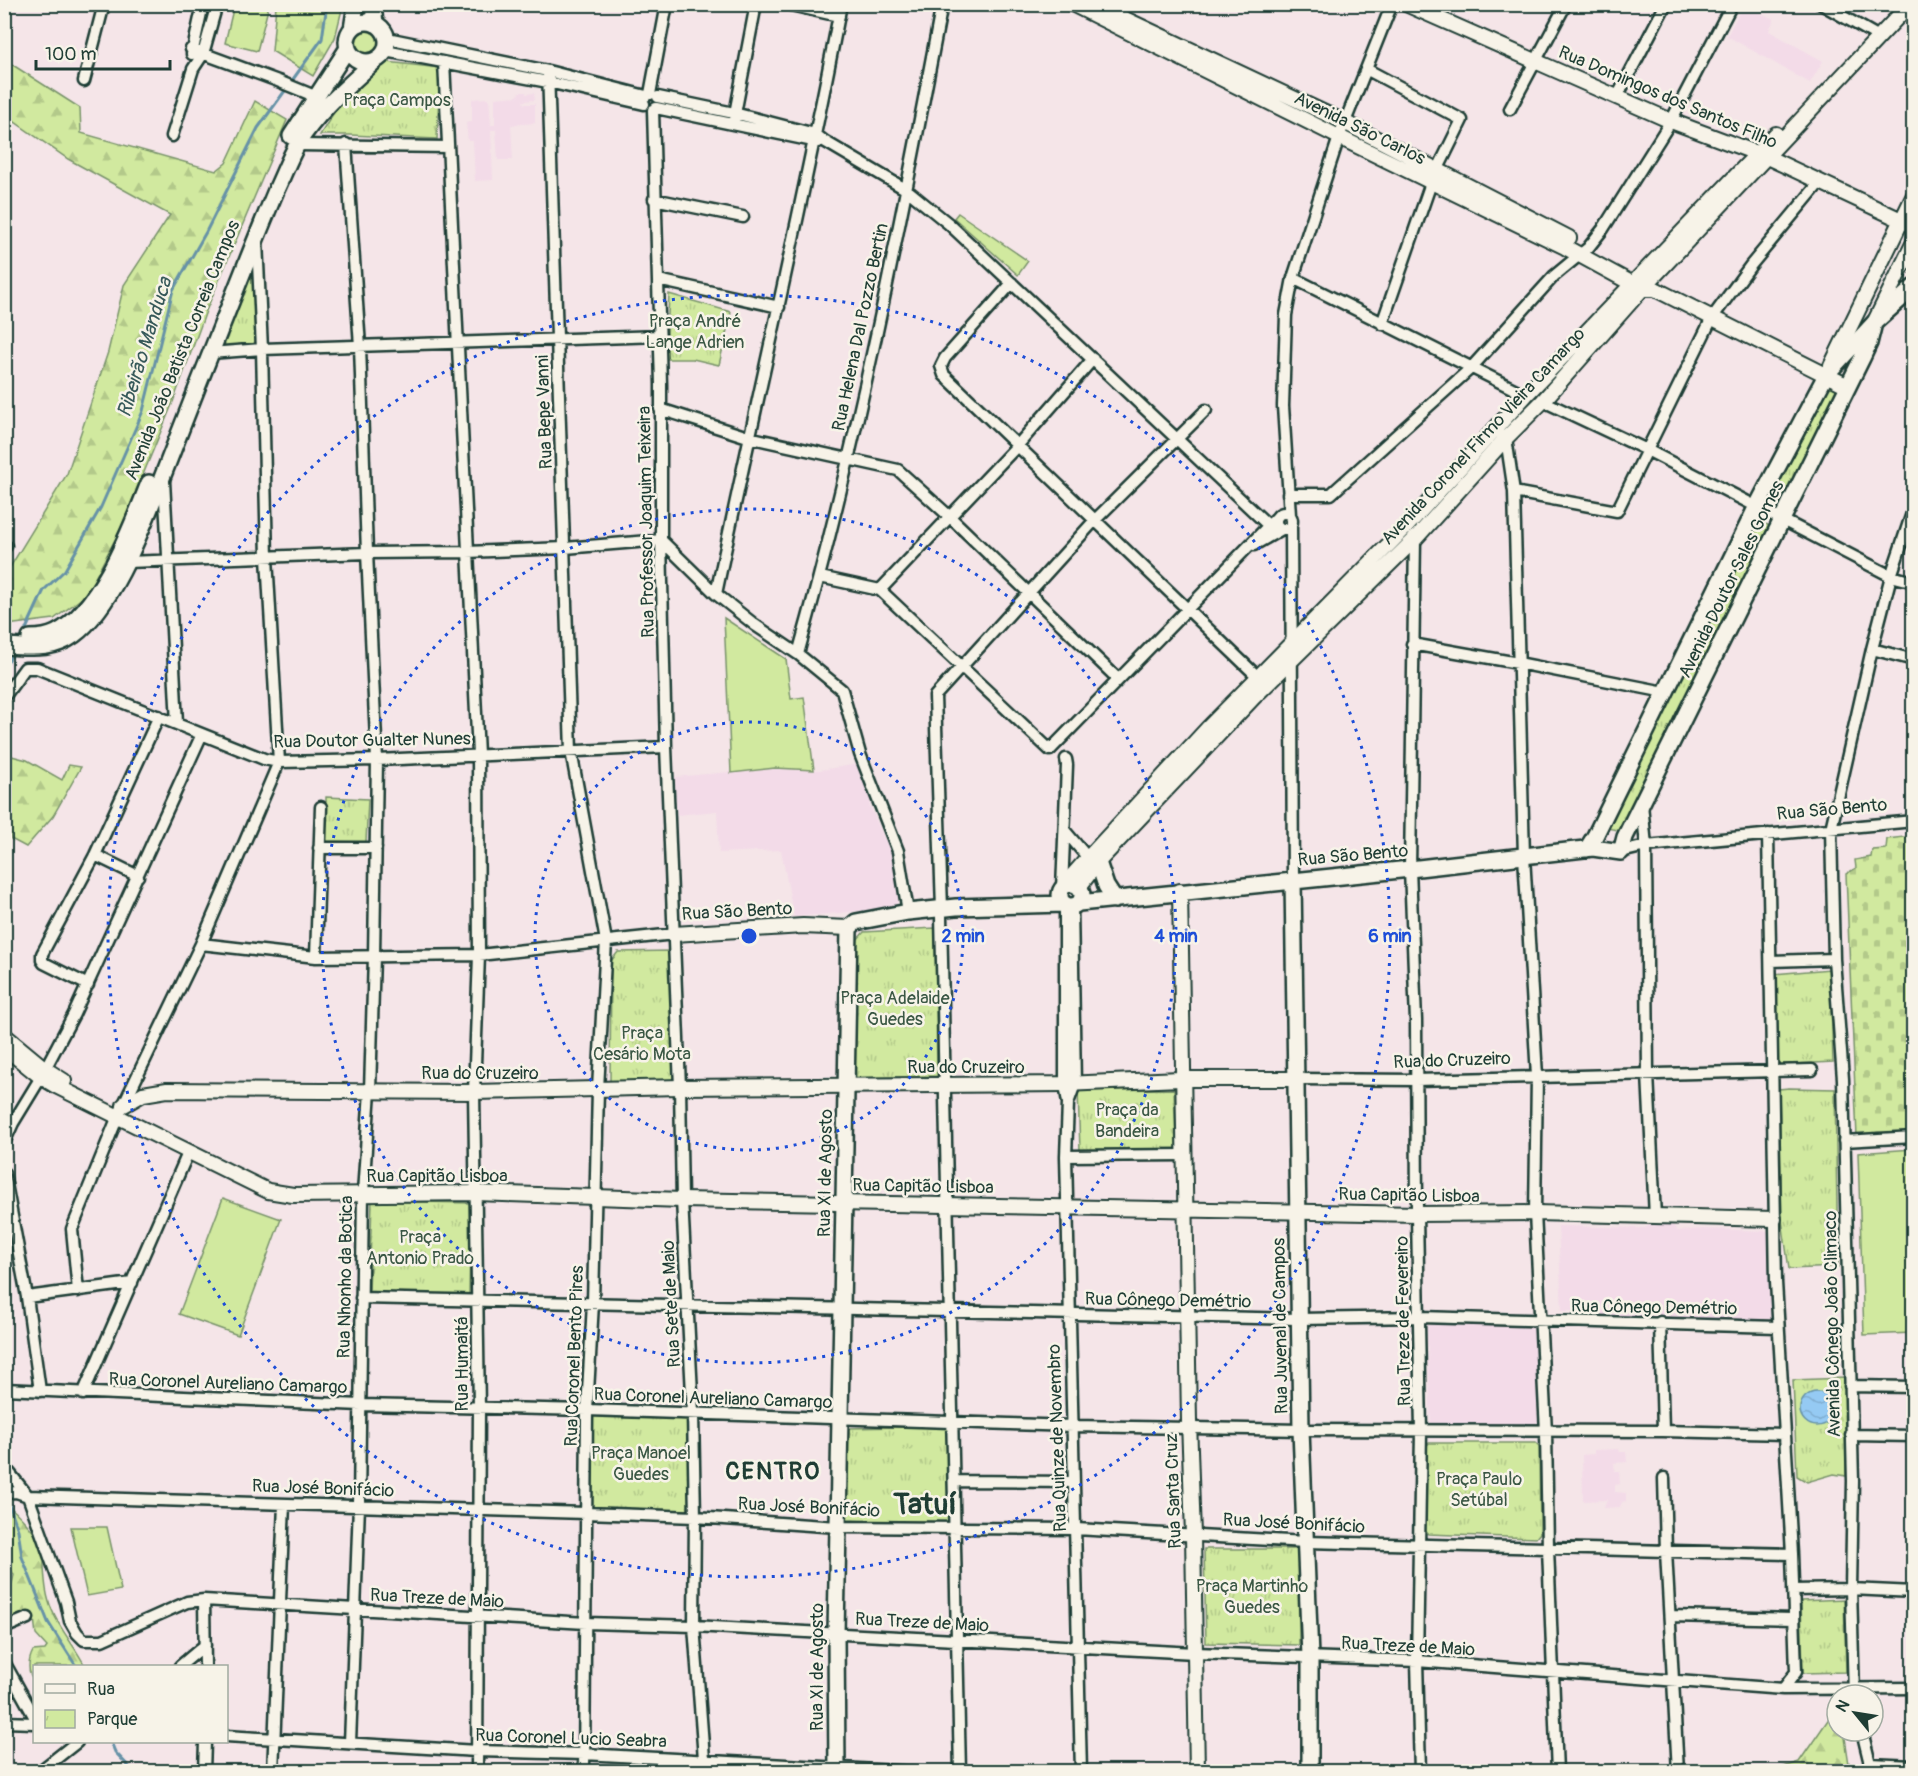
<svg xmlns="http://www.w3.org/2000/svg" width="1918" height="1776" viewBox="0 0 1918 1776" font-family="Pangolin,sans-serif">
<style>
.built{fill:#f3dbe8}
.grass{fill:#d1e99f;stroke:#78936a;stroke-width:1.5}
.forest{fill:url(#forest-firs);stroke:#78936a;stroke-width:1.5}
.cemetery{fill:url(#cemetery-stones);stroke:#78936a;stroke-width:1.5}
.park{fill:url(#park-tufts);stroke:#78936a;stroke-width:1.5}
.water{fill:url(#water-waves);stroke:#6692a7;stroke-width:1.5}
.lines{fill:none;stroke-linecap:round;stroke-linejoin:round}
.stream{stroke:#6692a7;stroke-width:3}
.street-casing{stroke:#1f3d34;stroke-width:15}
.secondary-casing{stroke:#1f3d34;stroke-width:18}
.primary-casing{stroke:#1f3d34;stroke-width:20}
.street{stroke:#f7f3e8;stroke-width:10}
.secondary{stroke:#f7f3e8;stroke-width:14}
.primary{stroke:#f7f3e8;stroke-width:15}
.ring{fill:none;stroke:#1d4ed8;stroke-width:3;stroke-dasharray:3 6}
.labels{text-anchor:middle;stroke-width:5;stroke-linejoin:round;paint-order:stroke}
.street-label{font-size:18px;fill:#1f3d34;stroke:#f7f3e8}
.park-label{font-size:18px;fill:#3a5744;stroke:#f7f3e8}
.water-label{font-size:20px;font-style:italic;fill:#37595a;stroke:#f7f3e8}
.district-label{font-size:24px;font-weight:bold;letter-spacing:1.5px;fill:#1f3d34;stroke:#f7f3e8}
.town-label{font-size:30px;font-weight:bold;fill:#1f3d34;stroke:#f7f3e8}
.centre{fill:#1d4ed8;stroke:#f7f3e8;stroke-width:3}
.ring-label{font-size:18px;text-anchor:middle;font-weight:bold;fill:#1d4ed8;stroke:#f7f3e8;stroke-width:5;stroke-linejoin:round;paint-order:stroke}
</style>
<defs>
<pattern id="forest-firs" width="22" height="20" patternUnits="userSpaceOnUse" patternTransform="scale(1.5)"><rect width="22" height="20" fill="#d1e99f"/><path d="M5 1l3.5 6h-7zM16 11l3.5 6h-7z" fill="#b3c98a"/></pattern>
<pattern id="cemetery-stones" width="16" height="16" patternUnits="userSpaceOnUse" patternTransform="scale(1.5)"><rect width="16" height="16" fill="#d1e99f"/><path d="M2 7V4a2 2 0 0 1 4 0v3zM10 15v-3a2 2 0 0 1 4 0v3z" fill="#b3c98a"/></pattern>
<pattern id="park-tufts" width="24" height="20" patternUnits="userSpaceOnUse" patternTransform="scale(1.5)"><rect width="24" height="20" fill="#d1e99f"/><path d="M3 7l-1-3M5 7V3M7 7l1-3M15 17l-1-3M17 17v-4M19 17l1-3" fill="none" stroke="#b3c98a"/></pattern>
<pattern id="water-waves" width="16" height="10" patternUnits="userSpaceOnUse" patternTransform="scale(1.5)"><rect width="16" height="10" fill="#95caf3"/><path d="M0 5q4-4 8 0t8 0" fill="none" stroke="#80aed1"/></pattern>
</defs>
<rect width="100%" height="100%" fill="#f5e5e8"/>
<filter id="ink" filterUnits="userSpaceOnUse"><feTurbulence type="fractalNoise" baseFrequency=".0167" numOctaves="2"/><feDisplacementMap in="SourceGraphic" scale="12" xChannelSelector="R" yChannelSelector="G"/><feConvolveMatrix kernelMatrix="1 2 1 2 8 2 1 2 1" color-interpolation-filters="sRGB"/></filter>
<g filter="url(#ink)">
<path class="built" d="M1743,5l31,14 -5,12 54,30 -13,22 -83,-47z
M519,92h7v2l8,-1 1,7 -12,1 1,3h11v19l-24,2 2,35h-15l-2,-30h-5l2,50 -18,1 -2,-40h-5l-2,-18 6,-2v-22l17,-1 2,27h4v-27l23,-2z
M859,764l13,37 -3,3 15,34 12,13 6,42 -8,15 -100,9 -13,-67 -62,3 -2,-42 -40,4 -2,-38 100,-9 45,2z
M1652,1223h19l7,8 24,-2 69,2 2,90 -192,-6v-4h-19l-4,-85 87,2z
M1427,1325l107,1 4,100 -107,1z
M1619,1449l1,3h6l1,10 -13,1 1,8h4l1,13 -5,1v7l11,1v8l-4,1 -2,5 -16,1 3,-8 -24,1 -1,-46 12,-1v-4z"/>
<path class="grass" d="M234,5h35l-12,46 -32,-8z
M355 44a13 13 0 1 1 26 0a13 13 0 1 1-26 0Z
M724,618l62,41 5,40 13,-2 10,73 -39,-2 -44,5z
M1913,1149v184l-49,2 -6,-182z
M223,1198l58,21 -43,116 -59,-21z
M71,1527h36l14,63 -34,6z"/>
<path class="forest" d="M276,5h67l-8,33 -22,38 -41,-25z
M5,60l75,48 1,25 135,38 10,-8 29,-62 32,19 -81,191 -33,91 -52,126 -35,67 -32,24 -47,6 -3,-3v-45l63,-103 41,-122 16,-67 46,-70 -102,-56 -63,-44z
M4,754l23,6 35,20 7,-15 12,2 -28,49 -27,31 -15,-8 -6,-25z
M5,1503c12,9 33,31 38,46 1,6 1,14 1,19 1,14 2,29 8,42 8,20 23,36 33,56h-51v14c-7,-7 -6,-20 -1,-29l12,-1 2,-3 -11,-12 -2,-17h-11l-18,8v-41l7,-2 2,-8 -9,-16z
M1837,1716v15h7l6,40h-78l27,-9 31,-45z"/>
<path class="cemetery" d="M1913,836v296l-56,5 -11,-263 10,-6 -1,-8 16,-3 1,-7 14,-1 1,-10z"/>
<path class="park" d="M387,62l53,6 -3,71 -87,-4h-30l16,-26 17,-23z
M958,213l70,48 -10,14 -64,-57z
M251,267l3,2 2,72 -5,5 -28,1 -2,-1z
M669,294l62,18 -12,53 -26,-6h-27z
M1828,383l14,7 -61,120 -16,-6z
M1757,520l15,7 -148,304 -18,-3z
M326,797l42,2 -2,43 -40,-1z
M935,928l2,148 -85,2 4,-137 8,-9z
M669,951l6,131h-65l1,-121 7,-9z
M1830,969l3,93 -57,3 -2,-91z
M1789,1088l46,1 3,178 -49,2 -7,-49 -3,-131z
M1174,1089l2,61 -96,1 -2,-61z
M372,1201l99,2 -2,92 -100,-2z
M1845,1378l1,98 -12,-2 -27,8 -10,-6 -4,-96z
M593,1416l96,1v93l-97,-1z
M952,1426l-2,99 -103,-5 1,-92z
M1429,1443h107l3,3 1,87 -4,5 -108,-4 -5,-6 2,-80z
M1204,1549h94l1,96 -93,-2z
M1844,1599l2,73 -43,1 -2,-72z"/>
<path class="water" d="M1800 1409a17 17 0 1 1 34 0a17 17 0 1 1-34 0Z"/>
<g class="lines">
<path class="stream" d="M291,82l31,-43 5,-35
M20,642l24,-52 21,-20 36,-63 42,-96 30,-121 33,-58 52,-104 29,-40
M4,666l12,-16
M6,1495l12,35 4,27 26,65 28,44
M111,1742l4,10 19,20"/>
<g class="street-casing">
<path id="street" d="M786,4l53,12
M1821,4l58,33
M387,38l161,33 98,25
M191,49l87,32 39,16
M385,51l163,31 96,22
M192,54l11,-50
M444,62l34,692 1,201 -5,137 5,316 -2,364
M1366,69l96,51 -31,63 -49,141
M548,71l23,680 35,190 -8,148 -5,214 -6,107 -3,362
M84,81l20,-77
M650,94l17,-90
M658,97l76,16 81,21 9,7 83,49 42,34 319,301
M1617,97l49,-93
M656,108l162,34
M1510,109l56,-105
M653,110l8,274v156l5,207 14,340 2,113 11,213 2,104 -1,109 11,146
M734,119l22,-115
M172,136l21,-67 10,-15 14,-50
M346,144l14,202 7,207 10,207 -3,196 -4,135 -7,102 -4,312 -9,238
M298,145l150,2
M654,199l89,18
M1293,278l233,117
M658,280l121,27
M1012,283l-67,75 -4,8 3,9 314,302
M210,353l52,-4 398,-13
M1543,401l104,49 244,126 23,6
M660,409l88,28 150,33 51,46 169,163
M1501,435l5,3 8,54 10,364 13,220 -2,137 11,219 2,116 9,224
M164,481l13,242
M1514,492l103,19 95,-193 39,-53 69,-83
M1288,494h43l140,-126 83,-92 34,-28 15,-19 68,-108 61,-117
M1276 521a8 8 0 1 1 16 0a8 8 0 1 1-16 0Z
M1290,515l-7,-109 3,-91 7,-37 46,-141 53,-133
M1291,525l2,355
M1413,537l2,2 -5,330 6,152 1,193 4,218 -4,229 3,111
M1254,545l28,-16
M4,548l2,-2
M127,562l240,-9 100,-1 98,-4 96,-8 55,54 39,31 43,29 44,36 18,64 38,97 10,61
M820,577l60,13
M880,590l170,160 228,-234
M880,590l137,-144 76,-87
M716,594c41,-197 88,-392 125,-590
M1412,644l106,19 147,29
M1872,649l42,11
M798,654c60,-213 103,-432 144,-650
M4,697l21,-29h12l227,91 15,3 98,-2 289,-13
M1642,804l4,42 2,228 7,143
M1065,831l23,27 6,2
M1768,834l8,448 16,272 4,118 -13,17
M319,848h57
M1621,852l25,-6 268,-25
M95,855l43,21
M1062,889l5,-124 -1,-6
M1065,904v180l3,19 -2,53 15,616
M942,909l-7,-213 160,-176 111,-110
M941,916l19,856
M201,944l115,13 163,-2 195,-21
M316,957l5,-150
M1771,961l63,-2
M88,985l-44,-22 -2,-3v-6l53,-99 64,-139
M45,1069l29,-55 128,-280
M1297,1079l119,1 396,-10
M1068,1103l7,-19 -3,-178
M1844,1141l70,-4
M4,1143l9,-20 28,-46
M1066,1156l118,-1
M4,1173l23,124 13,94
M78,1291l-6,-62 46,-113 83,-172 78,-182 -12,-204 -5,-209 -5,-108
M27,1297l105,-14
M361,1298l938,21 121,-2 358,10
M1660,1322l3,109
M1850,1386l64,1
M4,1389l357,16 226,5 486,16 228,4 362,1 122,3
M83,1394l105,-241
M1851,1435l63,1
M4,1466l24,30 38,106 4,19 7,12 7,7h18l85,-38 17,-2 382,23 108,3 501,27 222,8 366,28 131,-1
M1664,1478l2,73 12,221
M954,1481l120,1
M4,1493l12,-1 12,4 558,17 109,4 143,10 238,2 229,13 487,12
M1793,1590l58,-1 63,3
M204,1600l1,66
M1670,1616l123,3
M4,1628l24,-10
M4,1662l30,54
M180,1666l25,-21
M1854,1695l-3,-106 2,-108 -10,-402 -9,-120 -3,-130 41,-180 19,-73 23,-69
M4,1722l30,1
M1862,1731l10,41
M226,1736l251,15 107,3 330,18
M1870,1764l44,2
M39,1772l38,-30
M204,1772l1,-30
M273,1772l11,-268"/>
</g>
<g class="secondary-casing">
<path id="secondary" d="M1072,4l267,133 226,110 77,42h13l193,97
M1093,4l251,118 225,116
M1406,4l265,117 96,36 147,69
M1875,321l39,-79
M1831,366l83,-171
M1069,884l4,-9 15,-17 119,-129 199,-202 120,-132 250,-261
M1079,887l19,-25 156,-165 161,-158 91,-101 37,-37 99,-112 268,-285
M1180,891l9,530 4,114 4,237
M674,934l129,-8 46,2
M4,1035l41,34 19,12
M4,1047l37,30 15,9 212,105 25,4 183,-2 206,7 735,14 118,-1 239,6
M124,1105l19,-11 24,-4 307,2 206,-5 385,-3 115,-5h117"/>
</g>
<g class="primary-casing">
<path id="primary" d="M373,4l2,20
M347 42a20 20 0 1 1 40 0a20 20 0 1 1-40 0Z
M352,29l4,-25
M291,136l57,-88
M30,638c9,0 18,-1 26,-5 45,-23 75,-105 93,-150
M4,646c26,1 48,5 70,-11 40,-30 68,-107 86,-152 29,-75 58,-149 88,-224 9,-23 19,-47 29,-71 7,-15 13,-31 21,-45 20,-32 50,-57 77,-82
M1587,849l8,-13 162,-330 69,-131 48,-52 40,-36
M1098,862l8,24 9,14
M1293,880l8,550 9,227v115
M1060 895a11 11 0 1 1 22 0a11 11 0 1 1-22 0Z
M1079,903l331,-34 183,-21 28,4 4,-15 237,-479 7,-15 5,-20
M849,928l7,-6 52,-10 48,-5 109,-3
M837,1772l-1,-138 13,-706"/>
</g>
<use href="#street" class="street"/>
<use href="#secondary" class="secondary"/>
<use href="#primary" class="primary"/>
</g>
</g>
<g class="ring">
<circle cx="749" cy="936" r="214"/>
<circle cx="749" cy="936" r="427"/>
<circle cx="749" cy="936" r="641"/>
</g>
<g class="labels">
<g class="street-label">
<text transform="translate(1668 97) rotate(23)" y="6">Rua Domingos dos Santos Filho</text>
<text transform="translate(1360 128) rotate(26)" y="6">Avenida São Carlos</text>
<text transform="translate(860 327) rotate(-78)" y="6">Rua Helena Dal Pozzo Bertin</text>
<text transform="translate(182 350) rotate(-68)" y="6">Avenida João Batista Correia Campos</text>
<text transform="translate(544 412) rotate(-92)" y="6">Rua Bepe Vanni</text>
<text transform="translate(1483 436) rotate(-47)" y="6">Avenida Coronel Firmo Vieira Camargo</text>
<text transform="translate(646 522) rotate(-91)" y="6">Rua Professor Joaquim Teixeira</text>
<text transform="translate(1731 579) rotate(-64)" y="6">Avenida Doutor Sales Gomes</text>
<text transform="translate(372 740) rotate(-1)" y="6">Rua Doutor Gualter Nunes</text>
<text transform="translate(1832 809) rotate(-5)" y="6">Rua São Bento</text>
<text transform="translate(1353 855) rotate(-5)" y="6">Rua São Bento</text>
<text transform="translate(737 911) rotate(-3)" y="6">Rua São Bento</text>
<text transform="translate(1452 1060) rotate(-2)" y="6">Rua do Cruzeiro</text>
<text x="966" y="1073">Rua do Cruzeiro</text>
<text x="480" y="1079">Rua do Cruzeiro</text>
<text transform="translate(825 1173) rotate(-89)" y="6">Rua XI de Agosto</text>
<text x="437" y="1182">Rua Capitão Lisboa</text>
<text transform="translate(923 1186) rotate(1)" y="6">Rua Capitão Lisboa</text>
<text transform="translate(1409 1195) rotate(1)" y="6">Rua Capitão Lisboa</text>
<text transform="translate(345 1277) rotate(-89)" y="6">Rua Nhonho da Botica</text>
<text transform="translate(1168 1300) rotate(1)" y="6">Rua Cônego Demétrio</text>
<text transform="translate(671 1304) rotate(-93)" y="6">Rua Sete de Maio</text>
<text transform="translate(1654 1307) rotate(1)" y="6">Rua Cônego Demétrio</text>
<text transform="translate(1403 1321) rotate(-91)" y="6">Rua Treze de Fevereiro</text>
<text transform="translate(1832 1324) rotate(-91)" y="6">Avenida Cônego João Climaco</text>
<text transform="translate(1280 1326) rotate(-91)" y="6">Rua Juvenal de Campos</text>
<text transform="translate(574 1356) rotate(-88)" y="6">Rua Coronel Bento Pires</text>
<text transform="translate(462 1364) rotate(-90)" y="6">Rua Humaitá</text>
<text transform="translate(228 1383) rotate(2)" y="6">Rua Coronel Aureliano Camargo</text>
<text transform="translate(713 1398) rotate(2)" y="6">Rua Coronel Aureliano Camargo</text>
<text transform="translate(1057 1438) rotate(-92)" y="6">Rua Quinze de Novembro</text>
<text transform="translate(323 1488) rotate(2)" y="6">Rua José Bonifácio</text>
<text transform="translate(1173 1491) rotate(-92)" y="6">Rua Santa Cruz</text>
<text transform="translate(809 1507) rotate(3)" y="6">Rua José Bonifácio</text>
<text transform="translate(1294 1523) rotate(3)" y="6">Rua José Bonifácio</text>
<text transform="translate(437 1598) rotate(3)" y="6">Rua Treze de Maio</text>
<text transform="translate(922 1622) rotate(3)" y="6">Rua Treze de Maio</text>
<text transform="translate(1408 1646) rotate(3)" y="6">Rua Treze de Maio</text>
<text transform="translate(817 1667) rotate(-90)" y="6">Rua XI de Agosto</text>
<text transform="translate(571 1738) rotate(2)" y="6">Rua Coronel Lucio Seabra</text>
</g>
<g class="park-label">
<text x="397" y="106">Praça Campos</text>
<text x="695" y="327">Praça André<tspan x="695" dy="21">Lange Adrien</tspan></text>
<text x="895" y="1004">Praça Adelaide<tspan x="895" dy="21">Guedes</tspan></text>
<text x="642" y="1039">Praça<tspan x="642" dy="21">Cesário Mota</tspan></text>
<text x="1127" y="1116">Praça da<tspan x="1127" dy="21">Bandeira</tspan></text>
<text x="420" y="1243">Praça<tspan x="420" dy="21">Antonio Prado</tspan></text>
<text x="641" y="1459">Praça Manoel<tspan x="641" dy="21">Guedes</tspan></text>
<text x="1479" y="1485">Praça Paulo<tspan x="1479" dy="21">Setúbal</tspan></text>
<text x="1252" y="1592">Praça Martinho<tspan x="1252" dy="21">Guedes</tspan></text>
</g>
<g class="water-label">
<text transform="translate(144 347) rotate(-73)" y="7">Ribeirão Manduca</text>
</g>
<g class="district-label">
<text x="773" y="1479">CENTRO</text>
</g>
<g class="town-label">
<text x="925" y="1514">Tatuí</text>
</g>
</g>
<circle cx="749" cy="936" r="9" class="centre"/>
<g class="ring-label">
<text x="963" y="942">2 min</text>
<text x="1176" y="942">4 min</text>
<text x="1390" y="942">6 min</text>
</g>
<rect width="1918" height="1776" fill="none" stroke="#f7f3e8" stroke-width="24"/>
<rect x="12" y="12" width="1894" height="1752" fill="none" stroke="#1f3d34" stroke-width="2" filter="url(#ink)"/>
<rect x="33" y="1665" width="195" height="78" fill="#f7f3e8" stroke="#a1aaa0" stroke-width="1.5"/>
<rect x="45" y="1684" width="30" height="9" fill="#f7f3e8" stroke="#a1aaa0" stroke-width="1.5"/>
<text x="87" y="1695" font-size="18" fill="#1f3d34">Rua</text>
<rect x="45" y="1710" width="30" height="18" fill="url(#park-tufts)" stroke="#a1aaa0" stroke-width="1.5"/>
<text x="87" y="1725" font-size="18" fill="#1f3d34">Parque</text>
<g transform="translate(1855 1713) rotate(300)"><circle r="28" fill="#f7f3e8" stroke="#a1aaa0" stroke-width="1.5"/>
<path d="M0-4.5L10 22L0 15L-10 22Z" fill="#1f3d34"/>
<text y="-9" font-size="16" font-weight="bold" text-anchor="middle" fill="#1f3d34">N</text>
</g>
<path d="M36 60v9h134v-9" fill="none" stroke="#1f3d34" stroke-width="3"/>
<text x="45" y="60" font-size="18" fill="#1f3d34" stroke="#f7f3e8" stroke-width="4.5" paint-order="stroke">100 m</text>
</svg>
